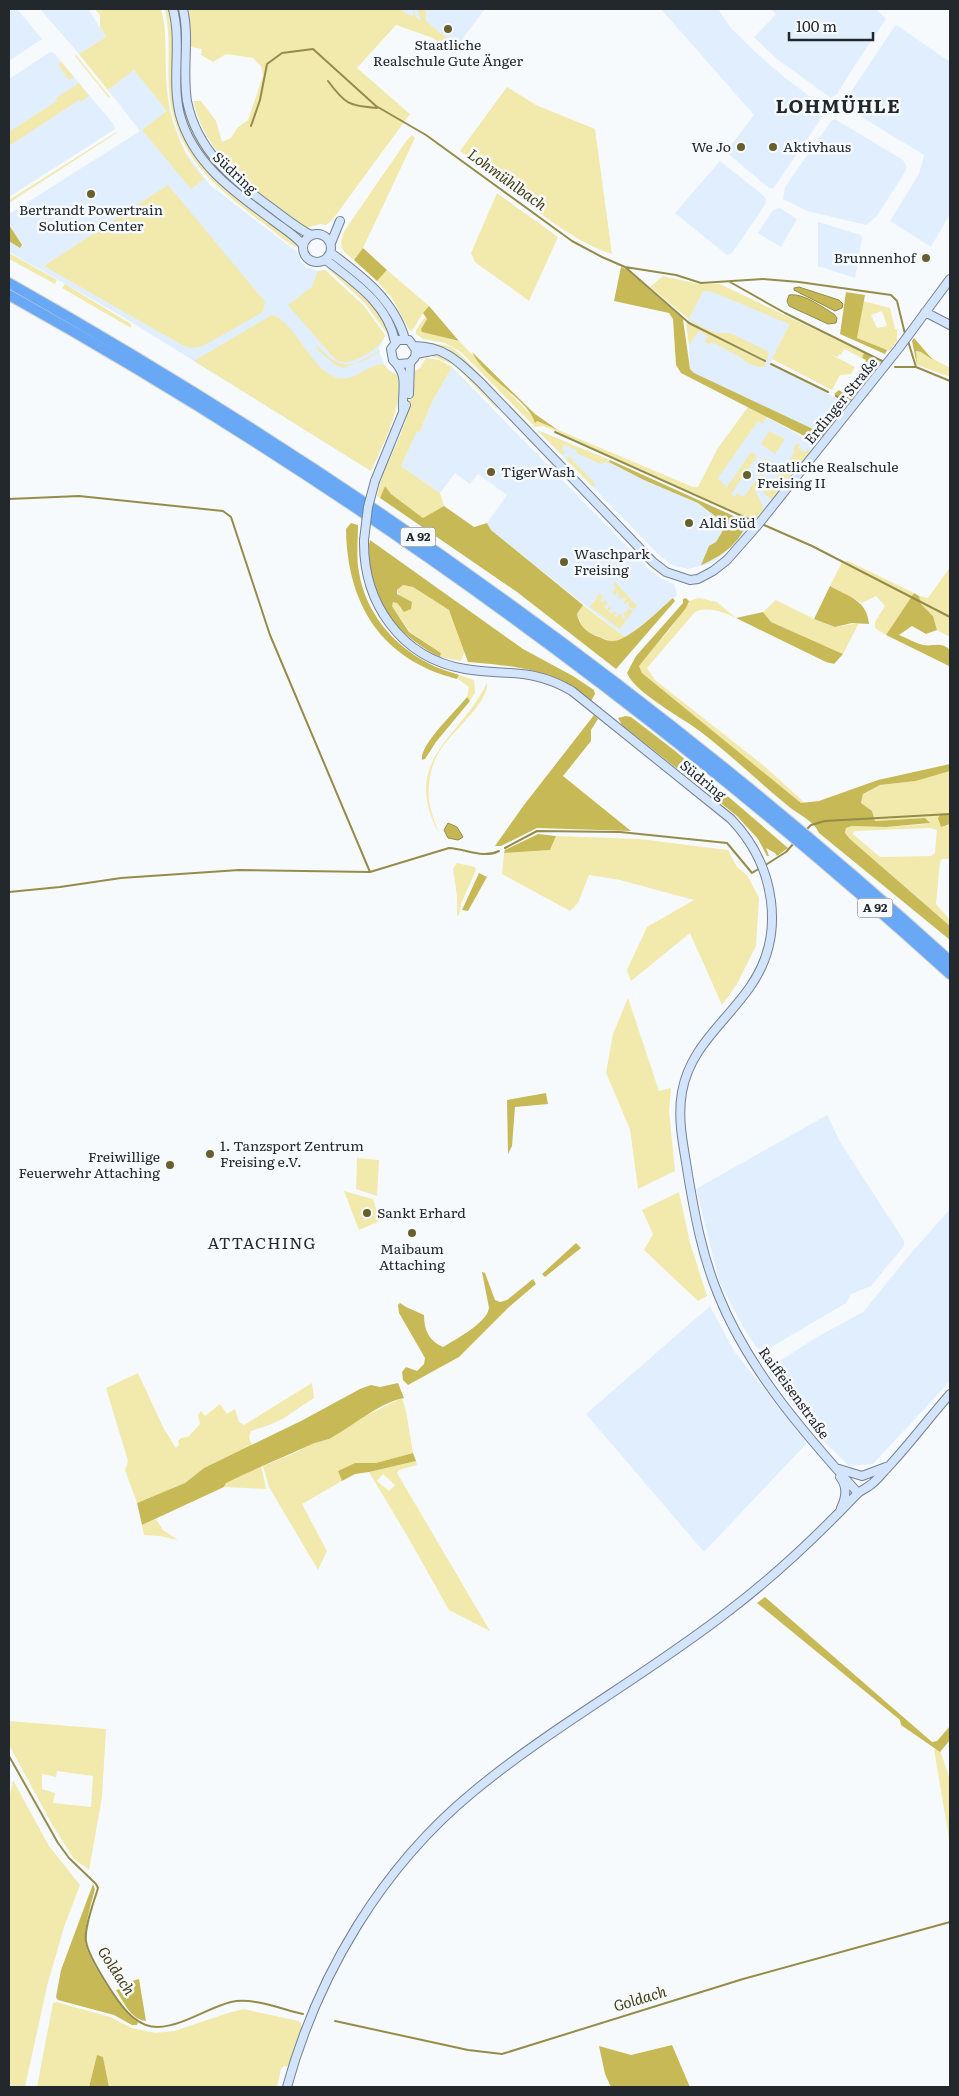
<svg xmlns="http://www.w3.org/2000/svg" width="959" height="2096" viewBox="0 0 959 2096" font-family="Literata,serif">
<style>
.built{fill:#e1eefe}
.green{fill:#f2e9ad;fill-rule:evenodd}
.forest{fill:#c8b957}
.water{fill:#c6b755;stroke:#958c49}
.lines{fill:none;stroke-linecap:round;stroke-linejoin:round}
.stream{stroke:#958c49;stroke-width:2}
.secondary-casing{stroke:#77818e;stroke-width:10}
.highway-casing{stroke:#d3d4d5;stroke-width:12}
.secondary{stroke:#d2e5fc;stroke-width:8}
.highway{stroke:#68a8f4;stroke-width:10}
.secondary-bridge-casing{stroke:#77818e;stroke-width:10;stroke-linecap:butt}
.secondary-bridge{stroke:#d2e5fc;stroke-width:8}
.poi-dot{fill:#68602c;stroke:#f7fafd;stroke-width:2}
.labels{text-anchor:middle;stroke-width:5;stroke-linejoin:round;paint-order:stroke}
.shield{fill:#f7fafd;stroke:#63676b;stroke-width:1}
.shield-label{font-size:12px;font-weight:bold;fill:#23282d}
.poi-label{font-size:14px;fill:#23282d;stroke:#f7fafd;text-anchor:start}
.street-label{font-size:14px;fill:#23282d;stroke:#f7fafd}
.water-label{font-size:15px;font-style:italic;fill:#453f15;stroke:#f7fafd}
.quarter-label{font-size:16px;letter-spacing:1px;fill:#23282d;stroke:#f7fafd}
.district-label{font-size:19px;font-weight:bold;letter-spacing:1px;fill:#23282d;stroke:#f7fafd}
</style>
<rect width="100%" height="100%" fill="#f7fafd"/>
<path class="built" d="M9,9h8l25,30 -33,22z
M40,9h48l18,28 -27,17z
M390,9h95l-22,29 -3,13z
M661,9h57l13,19 22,22 31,27 40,30 2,4 -14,21 -39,57 -4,-1 -43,-36 28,-37z
M771,9h105l10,10 -29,43 -20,32 -6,4 -54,-39 -23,-22 22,-23z
M895,26h3l52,36v152l-19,33 -41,-26 29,-47 5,-19 -82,-50z
M50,52l4,1 60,72 1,4 -106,68v-118z
M134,70l36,44 15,38 25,33 87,67 5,11 4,4 12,4 7,-1 39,36 21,29 -3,8 -3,4 1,7 6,14 11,7 2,14 -9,38 -19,44 -248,-154 -114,-65v-38l131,-83 -32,-41z
M835,119l68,41 4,7 -3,7 -28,43 -10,8 -59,-14 -24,-12 2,-12 46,-66z
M720,161l44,35 2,4 -1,5 -33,48 -5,2 -52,-42z
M780,208l17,11 -16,28 -23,-14 15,-23z
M818,222l43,13 1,4 -7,39 -37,-12z
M703,289l11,2 76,32 -20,41 77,40 -27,35 -127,-64 -3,-4 -2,-53z
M452,367l196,201 14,11 12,5 3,11 -51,43 -135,-108 -4,-7 20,-28 -29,-21 -8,10 -15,-11 -15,20 -39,-27 16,-36 3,2 11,-28z
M748,407l67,37 -59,75 -58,-32 20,-39z
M537,430l73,30 142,65 -16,18 -24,20 -24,6 -16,-4 -14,-11z
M827,1115l12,25 65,101v5l-33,40 -20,8 -5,9 -78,46 -6,1 -5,-2 -14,-21 -24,-46 -23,-92z
M950,1209v172l-77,83 -24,2 -38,-37 -43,-57 1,-4 48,-31 46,-25 49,-60z
M710,1306l24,45 73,92 -103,109 -118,-138z"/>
<path class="green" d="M95,9h66c6,21 4,42 5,65 1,38 12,76 38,105l-13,10 -49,-59 25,-19 -33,-41 -26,20 -29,-36 27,-17 -6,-10v-12z
M165,9h5l3,12 1,65 20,64 104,93 -2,4c-13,-6 -25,-19 -37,-27 -43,-33 -80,-61 -89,-120 -4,-30 2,-61 -5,-91z
M176,9h4l1,5 4,85 24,57 21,23 72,55 -2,3c-47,-36 -106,-69 -118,-133 -5,-31 -4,-64 -6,-95z
M188,9h215v3l9,4 2,-2v-5l2,9 5,2 -4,-11h9v12l35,29 -1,1 -17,-10 -2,3 -8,-6 -37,-13 -39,43 53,46 -77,105 -7,6 -6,-1 -14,4c-49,-38 -96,-63 -113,-127h8l15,20 6,21 9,-4 6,-10 11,-8 15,-44 -2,-10 -8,-8 -27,-4 -13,8 -12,-7 1,-6 -11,-2z
M75,56l1,-1 34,42h-2z
M61,62l13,15 -5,3 -11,-16z
M79,83l10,13 -9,6 -1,-2 -70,46v-14l48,-31 -1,-3z
M507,87l29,18 59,24 17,125c-51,-16 -107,-71 -152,-103z
M118,131l-3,3 -106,69v-3z
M412,135l3,3 -52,110 -9,12c-14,-11 -16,-13 -9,-30l62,-90z
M168,185l97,117 -2,10 -60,34 -12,2 -9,-3 -138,-79z
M497,193l61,44 -29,64 -54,-39 -4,-9z
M9,253l48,27 -2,4 -46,-25z
M342,254c29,24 48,42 65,76h-2c-13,-30 -33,-51 -59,-70l-5,-4z
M337,260l18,14 29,28 15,28 -3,1 -4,-9 -57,-59z
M331,268c26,20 44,35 59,66l-2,1 -24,-33 -36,-33z
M325,270l39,36 21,29c-3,13 -30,28 -42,27 -5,0 -7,-3 -11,-6l-44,-51 24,-18 6,-16z
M387,270l42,36 -6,7 -11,18 -3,-1 -17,-32 -15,-17z
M663,276l35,8h22l144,69 -2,5 -18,-9 -3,6 -2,-1 -1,3 -8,-3 25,13 -4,7 -11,1 -8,15 -60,-31 19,-38 -2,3 -76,-32 -10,-1 -14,27 11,8 16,7h14l39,19 -2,9 -66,-32 -51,-42z
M65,284l66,40v4l-69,-40z
M863,301l27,7 5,21h2v12l-8,10 -32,-13zM882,311l5,15 -10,2 -6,-13z
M272,315c26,7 44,70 76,63 11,-3 21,-11 32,-14l5,1 4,6 8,4c8,29 -14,69 -26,96l-177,-110z
M425,317l2,2 -6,10c4,3 34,12 38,12l78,80 156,66h5l20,-39 30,-41 19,10 -5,7 -4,-3 -40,57 9,9 24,-35 6,4 -26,38 4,3 2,-4 7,4 24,-34 -4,-3 2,-2 6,4 -17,26c1,9 8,13 8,22l-9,11 -203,-92 -8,-3 -8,1 -74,-75 -16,-9 -22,-4 -7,-5v-4z
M686,322l80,41 -1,4h-7l-15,-6 1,-2 -32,-17 -3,2 -4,-2 3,-6 -9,-5 -10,14z
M425,342l24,4 10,7 73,75 -3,-1 -70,-71 -12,-8 -22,-4z
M317,345c23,27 35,23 63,5v1l-14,9 -24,8 -8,-4 -17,-15z
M915,351l6,1 29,16v9l-33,-12z
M427,354c30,0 51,33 70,53l1,3 -44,-45z
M426,358l13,2 13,7 -21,37 -11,28 -3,-1 -16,35 39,27 4,13 -21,12 -32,-24 -6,-8 -5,12 -3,-2c5,-26 19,-48 28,-73 5,-16 6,-33 7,-50l8,-5z
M537,430l73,30 -1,2 4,2 -9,-2 -3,2 -25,-11 1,-3 -13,-5 -2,4 3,4 -3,2z
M769,431l16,8 -10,15 -14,-10z
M797,444h3l-2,4 7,4 3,-3 2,3 -38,48 -8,-7 1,-7 1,4h2l27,-38 -2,-4z
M569,456l26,28 -2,3 -27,-28z
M630,546l3,1 25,25 15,9 -20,-11z
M848,561l66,32 -28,42 -11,-7v-6l10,-16 -9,-10 -14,7 -32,-17 12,-24z
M950,567v70l-13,-7 -4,-14 -12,-12 -2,-8 9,2z
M615,582l22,24 -2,3 -6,-2 -1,-6 -3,3 -1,-2 2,-3 -5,-1 1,3 -4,-4 2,-3 -4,-2v4l-4,-4 4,-4 -3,-3z
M403,585l10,2 36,23 16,40 -4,11 -21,-4 1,-4 -31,-21 -18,-26v-4l5,1 4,7 4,-12 -5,-1 -3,-7z
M600,593l4,4 -3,1v4l4,-2 3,4 -4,1 2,5 4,-4 1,3 -3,2 4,3 1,-3 4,2 -3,3 4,1v-3l4,1 1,4 3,-1 -3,-4 1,-2 2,1 2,-5 5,3 -13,18 -30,-22z
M699,598l18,4 19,16c-12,-6 -29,-12 -41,-6l-48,56 8,12 108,85 42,38h-4l-159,-130 -4,-7 33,-38 18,-27z
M776,600l38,19 21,8 24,-4 -16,31 -72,-32 -8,-10z
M583,605l43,33 -14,4 -28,-12 -7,-16z
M459,675l15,5 1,13 -5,8 -3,-4 2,-10 -11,-8z
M487,683c3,18 -36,50 -46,66 -7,10 -11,23 -12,36 -2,18 4,32 10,49 -39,-75 20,-94 48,-151z
M950,771v42l-10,2 7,11 3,-2v35h-8l-2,3 -4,42 14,16v6l-100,-87 -5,-6 1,-5 6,-2 34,1 42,-3 -3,-6 -50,3 -3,-10 -11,-7 2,-10 17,-9 36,-4zM930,828l7,2 -2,23 -4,3 -51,1 -27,-23 1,-3z
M556,836l83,3 89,11 9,17 10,8 12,23 -3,48 -19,38 -15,21 -32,-72 -59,48 -4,-11 20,-43 47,-27 -74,-20 -31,-5 -11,28 -8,8 -68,-37 2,-21 46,-3z
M457,863l18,4 1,3 -15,34 -2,11 -2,1v-20l-4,-27z
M628,998l31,93 12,-3 -2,23 6,60 -37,18 -8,-60 -24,-56 7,-39z
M357,1158l22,2 -2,36 -21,-7z
M344,1191l29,8 7,22 -21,9z
M679,1192l11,51 17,53 -9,5 -54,-51 9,-16 -11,-24z
M138,1373l25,54 13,21 3,-3 -1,-4 3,-3 7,-1 12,-13 -2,-9 3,-4 4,5 15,-12 7,10 8,-5 4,13 5,3 68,-42 2,15c-8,5 -15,10 -23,15 -11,9 -27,14 -40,18l-2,6 3,9 -48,22 -19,15 -48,20 -12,-33 3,-9 -22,-73z
M402,1398l4,13 7,42 -37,10h-21l-17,8 4,10 -40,23 25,47 -9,19 -49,-83 -6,-21 32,-13 16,-9 17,-5 35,-22z
M416,1461l1,4 -18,5 -2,3 93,158 -41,-21 -44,-78 -36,-60zM383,1474l12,11 -6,6 -12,-10z
M261,1465l5,24 -41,-2v-4z
M156,1519l7,11 15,10 -18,-4 -16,-1 -2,-10z
M9,1721l97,8 -4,68 -13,73 -15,-11 -21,-33 -44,-81zM57,1771l36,5 -2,31 -38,-4 2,-10 -13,-4v-15l14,3z
M934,1749l6,1 10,30v65z
M13,1780l36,66 31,39 -16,42 -17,59 -22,101h-16v-287z
M53,2003l3,-1 54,15 22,11 23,5 19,-2 54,-18 16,-4 54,12 3,2 1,8 -12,36 -6,-1 -3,3 -4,18h-168l-6,-30 -6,-1 -8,31h-52z"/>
<path class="forest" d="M9,225l13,20 -2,3 -11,-7z
M363,248l24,22 -10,11 -23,-21z
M621,267l5,2 57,50 7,50 4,4 121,57 13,-17 7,1 1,5 -15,19 -7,3 -133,-68 -5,-8 -3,-46 -4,-6 -55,-12z
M846,292l19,3 -8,43 30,12 -2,4 -45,-20z
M429,306l30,35 -37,-9 -1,-3 6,-10 -4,-6z
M914,338l19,22 -12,-8 -5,-1 1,14 -5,-24z
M472,352l63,62 23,16 -21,-9 -2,2c-5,-22 -53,-47 -63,-71z
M864,353l12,6 -15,19 -4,-3 9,-15 -4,-2z
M877,360l4,2 -15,19 -4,-2z
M858,379l1,1 -15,20 -10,-6 5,-4 6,4z
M860,381l1,6 -18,23 -9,-8 8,1z
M610,460l137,62c-7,21 -26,35 -46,43l8,-19 7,-4 6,-10v-6l-3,-7 -21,-16 -54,-23 -35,-18z
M385,486l6,8 32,24 21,-12 30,21 13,-4 4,7 92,75 -6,9c3,12 8,17 19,22 5,1 10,5 15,5 16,2 50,-33 62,-43l2,3 -59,68 -99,-77 -137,-94z
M351,523l7,2c0,16 -2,32 1,47 6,39 33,72 67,90 10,6 22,9 33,13l-2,4c-75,-19 -110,-74 -111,-150z
M370,540l153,109 50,27 21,14 1,4 -4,7c-45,-33 -68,-34 -123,-39l-19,-52 -36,-23 -10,-2 -6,5v4l15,8 -1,7 -7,3 -7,-9 -4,-1 -1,4 17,26 32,21 -1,4c-35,-17 -64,-47 -70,-87 -1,-11 -3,-19 0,-30z
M830,586c19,11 37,14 39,38l-17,-1 -17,4 -21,-8z
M914,593l5,3 2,8 12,12 4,14 -11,4 -14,-8 -13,9c8,3 16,8 24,10 10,2 18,-4 27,5l-1,16 -63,-31z
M686,598l3,3 -3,7 -47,58 3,7 159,130 18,-2 59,-21 72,-16v7l-34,10 -36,4 -17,9 -2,9 11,8 3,10 50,-3 5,5 -44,4 -34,-1 -6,2 -1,5 5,6 100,87v14l-131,-107c-5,-12 -21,-19 -31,-27 -29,-24 -57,-51 -87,-74 -18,-14 -66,-39 -74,-59l9,-17 47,-53v-4z
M763,612l8,10 72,32 -9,10 -8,-2 -90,-44z
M467,697l3,4 -34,41 -11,17 -3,1c-3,-15 35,-50 45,-63z
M594,715l4,4 -7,11v11l-28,35 68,55 -94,-3 -36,18h-6l29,-41z
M626,716l5,1 43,33 114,98 -11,8 -2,-3 -9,-5 3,8h-2l-9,-17 -21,-23 -115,-91 -4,-7z
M950,813v11l-9,3 -3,-9 2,-3z
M538,834l18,2 -6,14 -46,3 1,-3z
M479,873l8,4 -19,34 -6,-1z
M546,1093l2,11 -33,3 -3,39 -4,8 -1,-54z
M576,1243l5,5 -36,29 -3,-3z
M482,1272l3,1 10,27 5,2 7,-2 26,-21 3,5 -27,23 -50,50 -51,28 -5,-5 -1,-8 4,-5 11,4 7,-7 1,-6 -26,-45 -1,-8 2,-2 6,4 18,8c0,15 5,26 19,32 13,-8 44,-24 46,-39z
M398,1383l6,15c-24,4 -54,30 -75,41 -6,2 -13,3 -19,6 -28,13 -56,24 -84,38l-2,4 -82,38 -5,-22 48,-20 19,-15 97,-47 59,-32 11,-4 9,2z
M413,1453l3,8 -47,11 -14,2 -13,7 -4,-10 17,-8h21z
M765,1597l167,145 5,-1 13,-15v14l-10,12 -39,-27 -1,-5 -143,-117z
M93,1884l2,5c-4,16 -10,33 -10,50 0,19 37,72 53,83l-1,3h-5l-18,-10 -56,-15 -2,-3 5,-27z
M139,1979l7,42c-16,-2 -22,-19 -30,-31l13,-4 -1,-4z
M672,2045l18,42h-79l-6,-13 -6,-28 32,9z
M97,2055l6,2 6,30h-20z"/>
<path class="water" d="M799,287l40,13 4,4 -1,4 -7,3 -41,-21v-2z
M789,295c15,-2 33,12 45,19l3,4 -1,5 -8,1 -39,-18 -2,-5z
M448,823l9,4 6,10 -5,3 -10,-2 -4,-8z"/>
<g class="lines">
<path class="stream" d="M328,81c17,23 21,25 49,27
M251,126l9,-26 7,-36 15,-11 31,-4 63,57 50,29 146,106 30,16 23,10 51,8 25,8 62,-4 36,3 92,13 6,6 8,33
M625,267l64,56 76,38
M730,282l55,31 97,48
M908,341l8,26 34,14
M771,364l57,28
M895,367h21
M836,396l8,5 33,-42
M555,432l198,89
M9,499l70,-3 144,15 8,6 39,118 100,237
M764,525l48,21 138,71
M806,830l5,-5 14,-4 125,-7
M505,848l32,-17 83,1 107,11 25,30 8,-5
M764,866l22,-14 8,-9
M9,892l51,-5 61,-9 118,-8 131,2 79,-24c17,1 34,11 50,3
M9,1756l49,87 11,15 27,26 2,4c-4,14 -14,39 -12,53 2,16 34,67 48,77 7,6 15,9 24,9 25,-1 49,-19 73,-25 22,-5 50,7 72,12
M335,2021l133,29 34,4 241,-75 207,-57"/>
<g class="secondary-casing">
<path id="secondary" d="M173,9c9,35 -2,71 7,106 13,48 53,76 91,104 10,8 24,16 32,26
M183,9c7,30 -1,61 4,92 10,50 47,80 86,108 12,9 24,19 38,26
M303 248a14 14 0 1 1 28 0a14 14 0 1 1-28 0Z
M331,243l9,-22
M331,253c31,23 63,47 74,86
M326,260c28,22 62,44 69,82
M925,312l25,13
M414,346c31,0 46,17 68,38l171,178 13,10 24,8 8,-1 15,-8 14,-11 30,-34 142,-178 51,-69
M416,354l21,-4
M399,364l11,-1 5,-6 1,-7 -7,-10h-11l-7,9 2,11c16,15 9,29 10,49
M409,394l1,-31
M375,481l31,-76
M364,540c-1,62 36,118 101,129 42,7 66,-2 107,22l159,128c44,46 56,115 19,168 -25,36 -60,60 -68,105 -5,29 2,55 6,83 7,41 14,80 30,119 30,75 86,139 140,199
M839,1469l23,7 24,-9
M840,1477c8,10 6,21 1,31
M287,2087c31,-113 95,-220 186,-295 81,-67 174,-117 257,-182 46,-35 87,-74 127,-116 3,-3 8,-5 12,-8 8,-5 14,-14 21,-21 21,-23 40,-48 60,-71"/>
</g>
<g class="highway-casing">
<path id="highway" d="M9,283c340,192 652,416 941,678
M9,295c339,189 654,419 941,679"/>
</g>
<use href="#secondary" class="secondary"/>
<use href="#highway" class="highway"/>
<g class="secondary-bridge-casing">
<path id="secondary-bridge" d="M364,540l4,-33 7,-26"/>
</g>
<use href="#secondary-bridge" class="secondary-bridge"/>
</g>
<g class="poi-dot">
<circle cx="448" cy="29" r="5"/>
<circle cx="741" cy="147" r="5"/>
<circle cx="773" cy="147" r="5"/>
<circle cx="91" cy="194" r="5"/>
<circle cx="926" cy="258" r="5"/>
<circle cx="491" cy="472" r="5"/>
<circle cx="747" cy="475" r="5"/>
<circle cx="689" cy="523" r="5"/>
<circle cx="564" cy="562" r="5"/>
<circle cx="210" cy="1154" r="5"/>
<circle cx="170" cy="1165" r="5"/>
<circle cx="367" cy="1213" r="5"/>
<circle cx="412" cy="1233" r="5"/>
</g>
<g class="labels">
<g class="shield">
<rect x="400.5" y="527.5" width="35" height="19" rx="4"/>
<rect x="857.5" y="898.5" width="35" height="19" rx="4"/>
</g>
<g class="shield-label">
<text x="418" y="541">A 92</text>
<text x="875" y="912">A 92</text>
</g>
<g class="poi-label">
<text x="448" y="50" text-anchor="middle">Staatliche<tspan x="448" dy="16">Realschule Gute Änger</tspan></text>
<text x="731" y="152" text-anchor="end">We Jo</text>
<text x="783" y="152">Aktivhaus</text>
<text x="91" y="215" text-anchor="middle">Bertrandt Powertrain<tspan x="91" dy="16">Solution Center</tspan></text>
<text x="916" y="263" text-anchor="end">Brunnenhof</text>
<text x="757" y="472">Staatliche Realschule<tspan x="757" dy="16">Freising II</tspan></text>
<text x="501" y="477">TigerWash</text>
<text x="699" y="528">Aldi Süd</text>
<text x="574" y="559">Waschpark<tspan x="574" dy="16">Freising</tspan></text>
<text x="220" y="1151">1. Tanzsport Zentrum<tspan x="220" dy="16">Freising e.V.</tspan></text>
<text x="160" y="1162" text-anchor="end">Freiwillige<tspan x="160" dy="16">Feuerwehr Attaching</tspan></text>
<text x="377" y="1218">Sankt Erhard</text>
<text x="412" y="1254" text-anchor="middle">Maibaum<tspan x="412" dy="16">Attaching</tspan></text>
</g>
<g class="street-label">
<text transform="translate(235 173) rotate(43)" y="5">Südring</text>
<text transform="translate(841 401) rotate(-51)" y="5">Erdinger Straße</text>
<text transform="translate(703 780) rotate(39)" y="5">Südring</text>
<text transform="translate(794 1393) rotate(54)" y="5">Raiffeisenstraße</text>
</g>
<g class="water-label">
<text transform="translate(507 180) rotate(36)" y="5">Lohmühlbach</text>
<text transform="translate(116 1971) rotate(57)" y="5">Goldach</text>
<text transform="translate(640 1999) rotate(-17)" y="5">Goldach</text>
</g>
<g class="quarter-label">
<text x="262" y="1249">ATTACHING</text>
</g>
<g class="district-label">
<text x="838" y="113">LOHMÜHLE</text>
</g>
</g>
<rect width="959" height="2096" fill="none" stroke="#23282d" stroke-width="20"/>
<path d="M789 32v8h84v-8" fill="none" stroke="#23282d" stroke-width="2.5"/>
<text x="796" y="32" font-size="15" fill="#23282d" stroke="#f7fafd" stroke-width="4" paint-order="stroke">100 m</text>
</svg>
